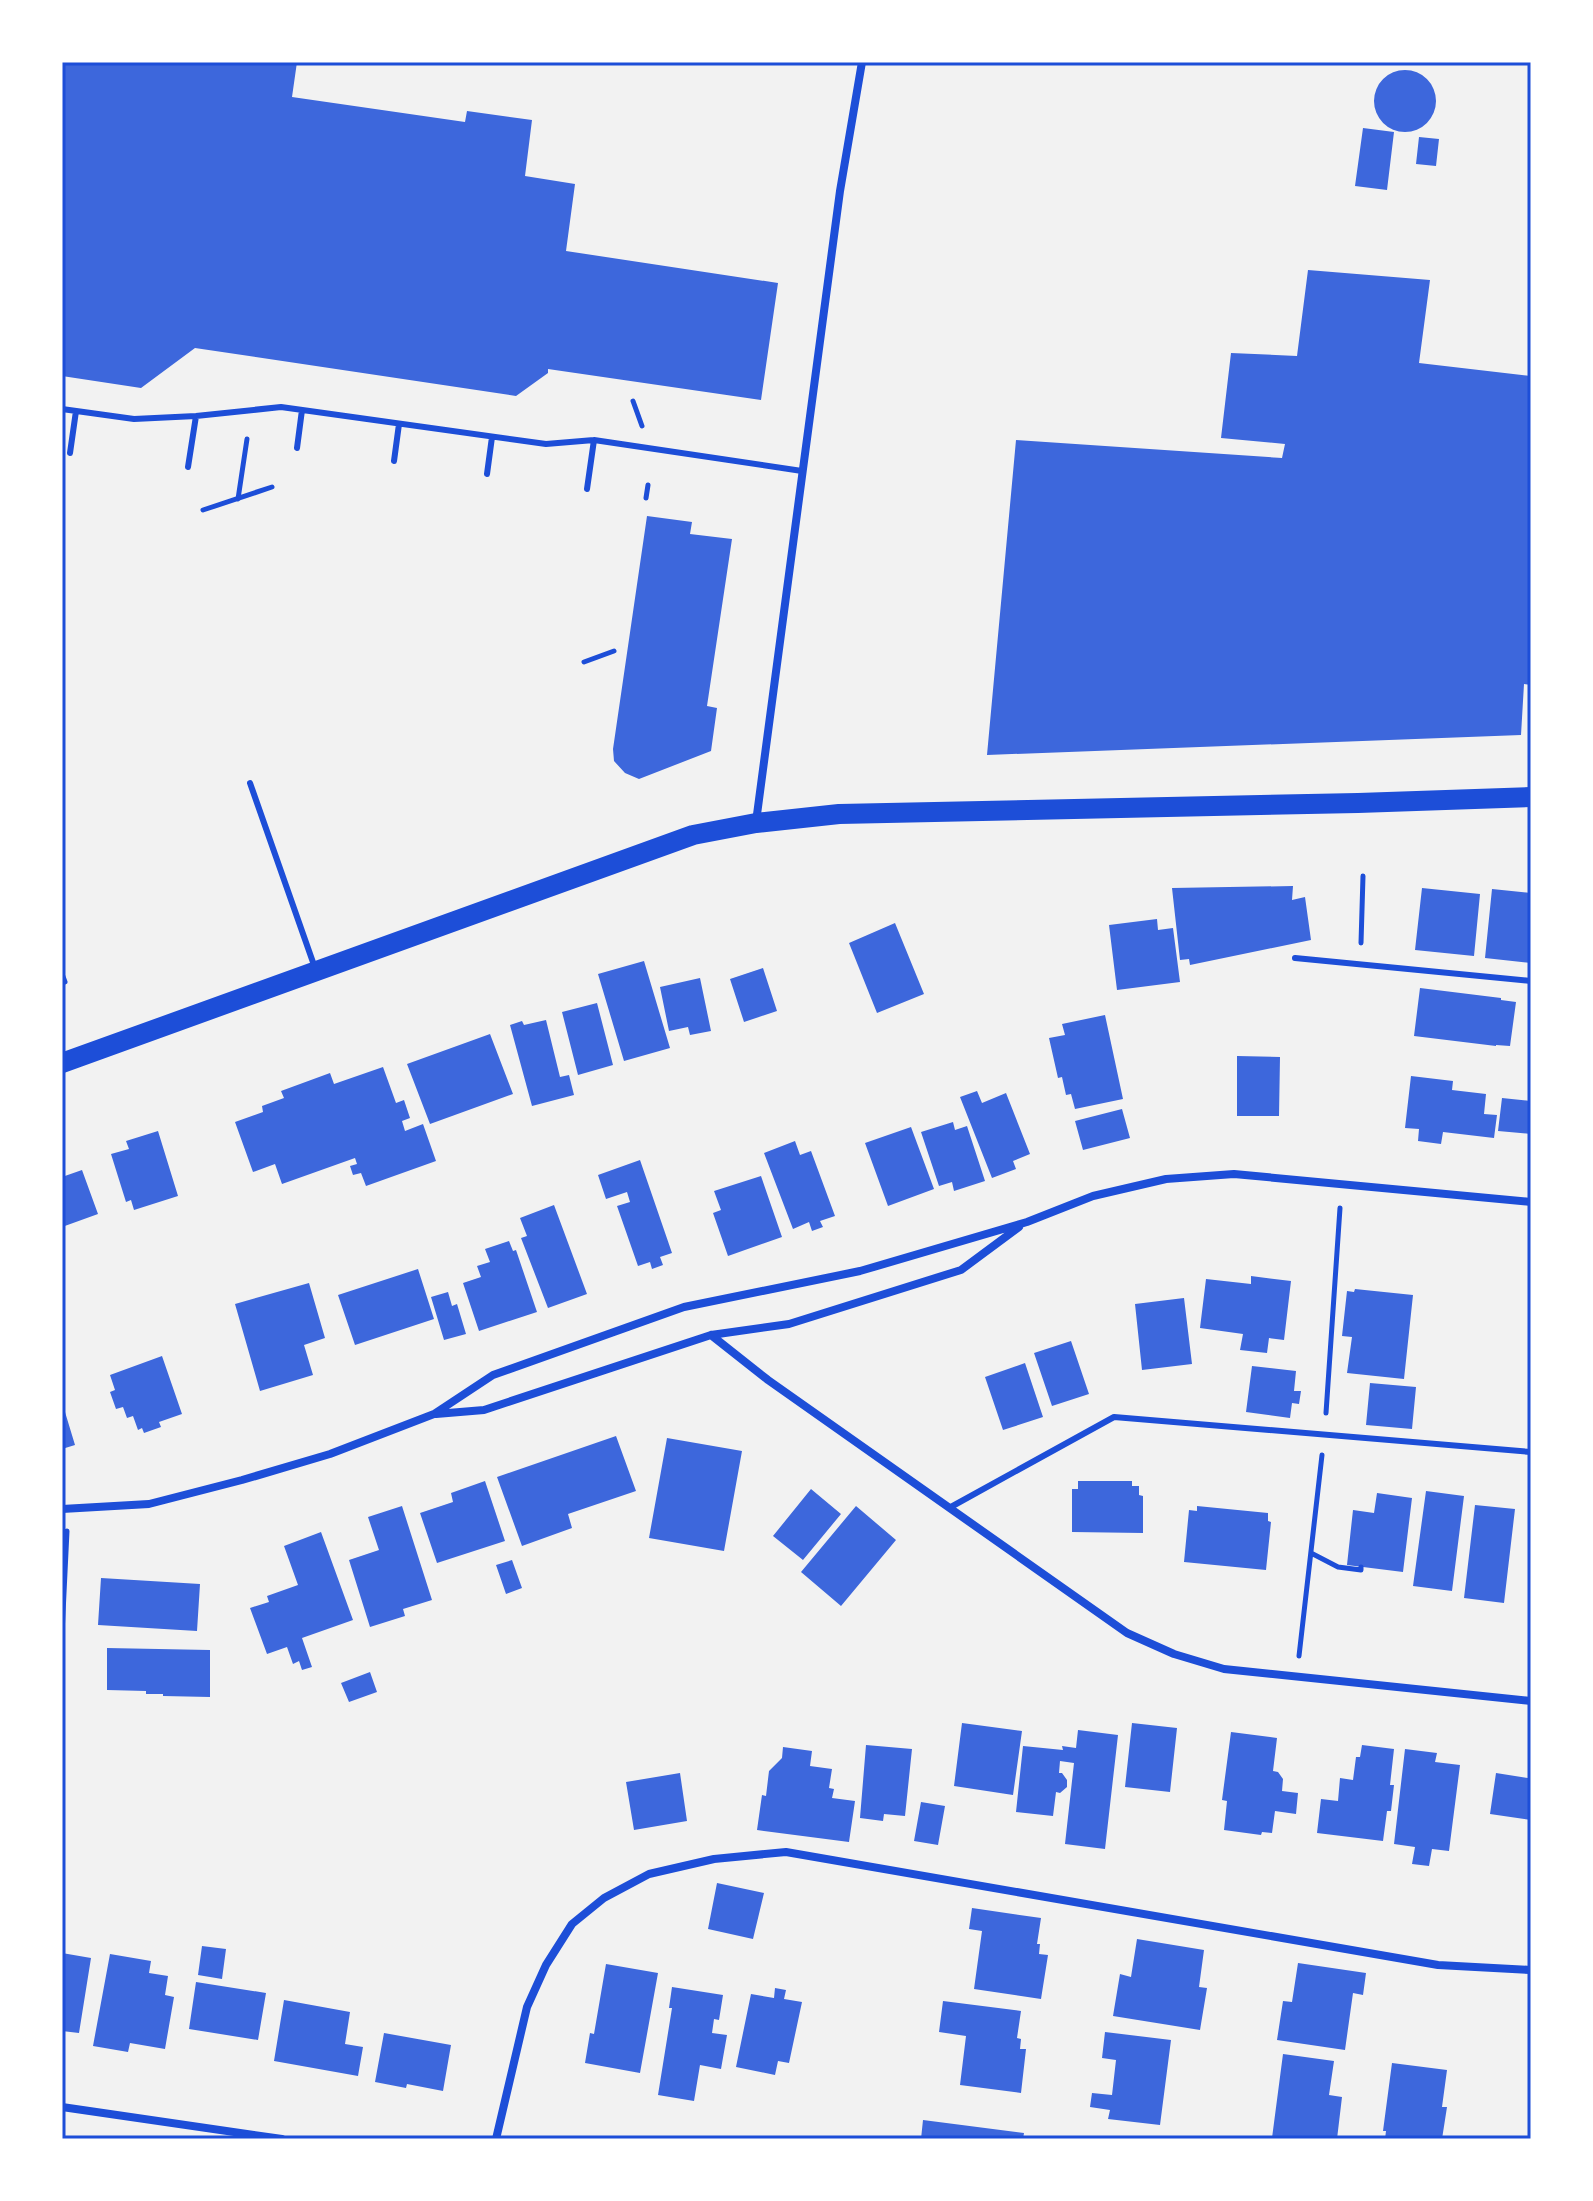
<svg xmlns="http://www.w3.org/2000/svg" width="1593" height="2201" viewBox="0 0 1593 2201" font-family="'Alegreya Sans',sans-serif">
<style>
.building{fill:#3d67dc}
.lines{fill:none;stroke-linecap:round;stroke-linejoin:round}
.path{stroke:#1d4ed8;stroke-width:5}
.service{stroke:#1d4ed8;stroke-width:6}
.minor{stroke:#1d4ed8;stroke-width:8}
.primary{stroke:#1d4ed8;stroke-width:20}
.neatline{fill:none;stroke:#1d4ed8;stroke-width:3}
</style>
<rect width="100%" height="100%" fill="#f2f2f2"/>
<path class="building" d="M62,62h235l-5,35 173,25 2,-11 65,9 -7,56 50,8 -9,67 212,32 -17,117 -213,-31v4l-32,23 -321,-48 -54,40 -79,-12z
M1374 101a31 31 0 1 1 62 0a31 31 0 1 1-62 0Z
M1363,128l31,4 -7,58 -32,-4z
M1419,137l20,2 -3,27 -20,-2z
M1308,270l122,10 -11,83 112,13v309l-7,-1 -3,51 -534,20 29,-315 266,18 3,-14 -64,-6 10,-85 66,3z
M647,516l45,6 -2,12 42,5 -25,167 10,2 -6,43 -72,28 -14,-6 -11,-12 -1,-12z
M1293,886l-1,14 13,-3 6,43 -121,25 -1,-6 -9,1 -8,-72z
M1422,888l58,6 -6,62 -59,-6z
M1492,889l39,4v70l-46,-5z
M1157,919l1,11 15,-2 7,54 -63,8 -8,-65z
M895,923l29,71 -47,19 -28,-70z
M644,961l26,87 -46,13 -26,-87z
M763,968l14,43 -33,11 -14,-43z
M700,978l11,53 -21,4 -2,-8 -19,4 -9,-44z
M1420,988l81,10v2l15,2 -6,44 -14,-1v1l-82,-10z
M597,1003l16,62 -35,10 -16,-63z
M1105,1015l18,84 -48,10 -4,-15 -5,1 -4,-18 -4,1 -9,-40 16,-3 -3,-11z
M546,1020l14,57 9,-2 5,20 -42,11 -22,-81 12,-4 2,4z
M490,1034l23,60 -83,30 -23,-60z
M1237,1056l43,1 -1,59h-42z
M383,1067l13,36 8,-3 6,18 -8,3 3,10 18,-7 13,37 -70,25 -5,-13 -8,2 -3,-9 7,-2 -2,-6 -73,26 -7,-20 -22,8 -18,-50 28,-10 -1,-6 22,-8 -3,-7 49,-18 4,11z
M1411,1076l42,5 -1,9 34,4 -2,20 13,1 -3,23 -51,-6 -2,12 -23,-3 1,-12 -14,-1z
M977,1091l5,12 24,-10 24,61 -17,7 3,8 -24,9 -32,-81z
M1502,1098l29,3v33l-33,-3z
M1122,1109l8,29 -47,12 -8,-29z
M953,1122l2,8 12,-4 18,55 -31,10 -2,-9 -13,4 -18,-54z
M911,1127l23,62 -46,17 -23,-63z
M158,1131l20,65 -44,14 -3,-10 -5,2 -15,-48 18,-5 -3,-8z
M795,1141l5,14 11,-4 24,65 -15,5 3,6 -11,4 -3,-9 -16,7 -29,-76z
M640,1160l32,93 -12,4 3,8 -11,4 -2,-7 -12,4 -21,-60 13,-4 -3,-10 -21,7 -8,-24z
M82,1170l16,44 -36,13v-50z
M761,1176l21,61 -54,19 -15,-43 8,-3 -7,-19z
M554,1205l33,89 -39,14 -27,-70 6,-2 -7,-18z
M509,1241l4,10 3,-1 21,62 -58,19 -16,-48 18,-6 -4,-11 13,-4 -5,-13z
M418,1269l16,50 -79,26 -17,-50z
M1251,1276l40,5 -7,59 -15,-2 -2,15 -27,-3 3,-16 -43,-6 6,-49 45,5z
M309,1283l16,55 -21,7 9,30 -53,16 -25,-87z
M1355,1289l58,6 -9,84 -57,-6 5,-36 -10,-1 5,-45 7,1z
M448,1292l4,14 5,-2 9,30 -22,6 -13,-43z
M1184,1298l8,66 -50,6 -7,-66z
M1071,1341l18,53 -37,12 -18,-53z
M162,1356l20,58 -23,8 2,5 -17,6 -2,-5 -4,2 -5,-14 -6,2 -4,-11 -7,2 -6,-17 5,-2 -5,-15z
M1025,1363l18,54 -40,13 -18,-53z
M1252,1366l44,5 -2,20h7l-2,13 -7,-1 -2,15 -44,-6z
M1370,1383l46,4 -4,42 -46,-4z
M65,1412l10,33 -13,4v-36z
M616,1436l20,55 -68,23 4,14 -50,18 -25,-69z
M667,1438l75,13 -18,100 -75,-13z
M485,1481l20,60 -68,22 -17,-50 33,-11 -2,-9z
M1078,1481h54v5h7v9l4,1v37l-71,-1v-43h6z
M811,1489l30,25 -38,46 -30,-24z
M1426,1491l38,5 -12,95 -39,-5z
M1377,1493l35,5 -9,74 -56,-7 6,-55 21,3z
M1475,1505l40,4 -11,94 -40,-5z
M402,1506l30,94 -29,9 2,7 -35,11 -21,-67 30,-10 -11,-33z
M856,1506l40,34 -55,66 -40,-34z
M1197,1506l71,7v8l3,1 -5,48 -82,-8 5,-52 8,1z
M321,1532l32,88 -51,18 10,29 -10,3 -3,-9 -6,3 -6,-17 -20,7 -17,-46 19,-6 -2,-6 31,-11 -14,-39z
M512,1560l10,28 -16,6 -10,-29z
M101,1578l99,6 -3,47 -99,-6z
M107,1648l103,2v47l-47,-1v-2h-17v-3l-39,-1z
M370,1672l7,20 -28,10 -8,-19z
M962,1723l60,8 -9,64 -59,-9z
M1132,1723l45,5 -7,64 -45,-5z
M1078,1730l40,5 -13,114 -40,-5 9,-81 -14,-2 -1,12h3l5,7v7l-7,6 -4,-1 -3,24 -37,-4 7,-66 40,4 -1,-4 14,2z
M1231,1732l46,6 -4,33 5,1 5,7 -1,12 16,2 -2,21 -21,-3 -3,22 -10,-1 -1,3 -37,-5 3,-29 -5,-1z
M866,1745l46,4 -7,67 -21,-2 -1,7 -23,-3z
M1362,1745l32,4 -4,36h4l-3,26h-4l-4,30 -66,-8 4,-34 17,2 2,-23 13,2 3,-23h4z
M783,1747l29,4 -2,15 22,3 -3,19 5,1 -2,9 23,3 -6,41 -92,-12 5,-35 4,1 3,-25 13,-13z
M1405,1749l32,4 -2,9 25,3 -11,86 -17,-2 -3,17 -17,-2 3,-17 -21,-3z
M680,1773l7,48 -53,9 -8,-48z
M1496,1773l32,5v-3h3v45l-41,-6z
M921,1802l24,4 -7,39 -24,-4z
M717,1883l47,10 -11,46 -45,-10z
M972,1908l69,10 -4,26h3l-1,10 9,1 -7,44 -67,-10 8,-58 -13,-2z
M1137,1939l67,11 -5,37 8,1 -7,42 -87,-14 7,-42 11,3z
M202,1946l24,3 -4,30 -24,-4z
M62,1953l29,5 -12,75 -17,-2z
M110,1954l41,7 -2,12 19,3 -3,19 9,2 -9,52 -35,-6 -2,9 -35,-6z
M1298,1963l68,10 -3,22 -10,-2 -8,57 -68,-10 6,-39 9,1z
M606,1964l52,9 -18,100 -55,-10 5,-30 4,1z
M196,1982l70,11 -8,47 -69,-11z
M672,1987l51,8 -4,25 -5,-1 -2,14 15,2 -6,34 -21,-4 -6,36 -36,-6 14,-87h-3z
M775,1988l11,2 -2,9 18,3 -13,61 -11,-2 -3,14 -39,-8 15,-73 23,4z
M284,2000l66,12 -5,32 18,3 -5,29 -84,-15z
M943,2001l78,10 -4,27 4,1 -1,10h6l-5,44 -61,-8 6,-49 -27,-4z
M1105,2032l66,8 -11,85 -52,-6 2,-9 -20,-3 2,-14 20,2 4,-35 -14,-2z
M384,2033l67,12 -8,46 -36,-7 -1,4 -31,-6z
M1283,2054l51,7 -5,34 13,2 -5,42 -65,-1z
M1392,2063l55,7 -5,37h5l-5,32h-57l1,-8h-3z
M923,2120l101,13 -1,6h-102z"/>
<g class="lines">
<path class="path" d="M633,401l9,25
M646,498l2,-13
M238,499l9,-60
M203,510l69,-23
M584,662l30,-11
M1361,943l2,-67
M62,974l3,8
M1326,1413l14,-205
M1311,1553l27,14 23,3v-3
M62,1634l5,-103
M1299,1656l23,-201"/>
<path class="service" d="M62,409l72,10 62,-3 85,-9 265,37 48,-4 208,31
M297,448l5,-38
M70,453l6,-42
M394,461l5,-37
M188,467l8,-51
M487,474l5,-37
M587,489l7,-49
M250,783l65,185
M1295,958l236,23
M949,1508l165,-91 417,35"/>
<path class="minor" d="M756,822l84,-631 22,-129
M711,1335l57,45 359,253 47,21 50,15 307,32
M436,1414l48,-4 227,-75 78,-11 172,-54 58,-43
M62,1509l87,-5 93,-24 88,-26 104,-40 59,-39 191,-68 176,-36 167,-49 66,-26 73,-17 68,-5 297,28
M62,2107l220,32
M496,2139l31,-132 19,-42 26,-41 32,-26 45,-24 65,-15 72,-7 652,113 93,5"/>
<path class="primary" d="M62,1063l631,-228 63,-12 83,-9 519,-11 173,-6"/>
</g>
<rect width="1593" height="2201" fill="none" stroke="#ffffff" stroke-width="128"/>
<rect x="64" y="64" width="1465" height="2073" class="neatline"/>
</svg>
